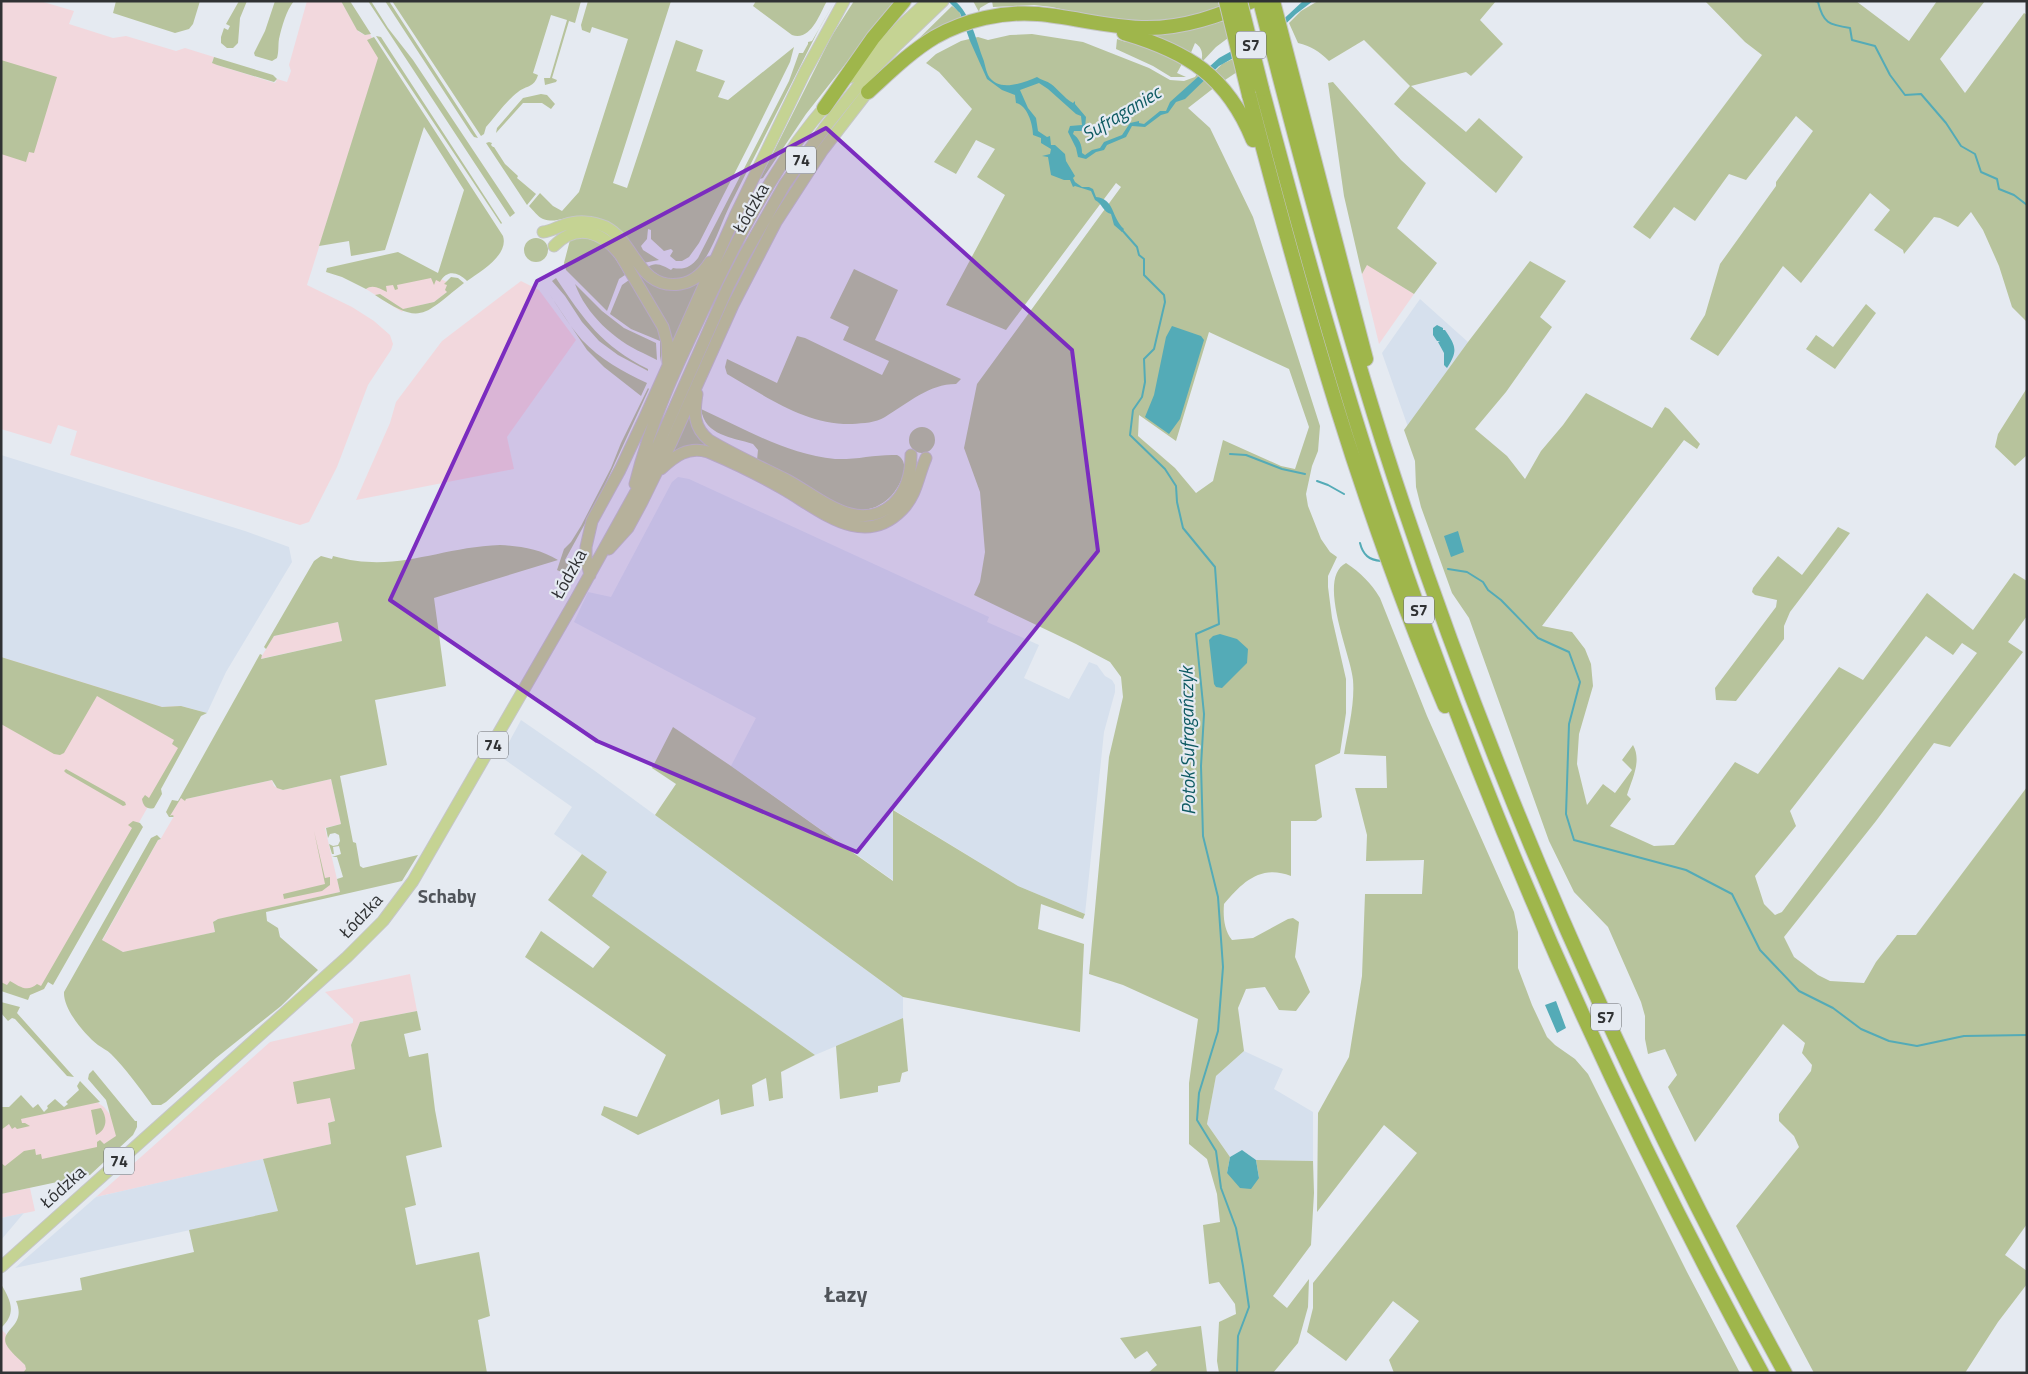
<svg xmlns="http://www.w3.org/2000/svg" width="2028" height="1374" viewBox="0 0 2028 1374" font-family="'Titillium Web',sans-serif">
<style>
.commercial{fill:#f2d8dd}
.built{fill:#d6e0ed}
.green{fill:#b7c39c;fill-rule:evenodd}
.water{fill:#54abb7}
.lines{fill:none;stroke-linecap:round;stroke-linejoin:round}
.stream{stroke:#54abb7;stroke-width:2}
.primary-casing{stroke:#c5c6c6;stroke-width:13}
.highway-casing{stroke:#c5c6c6;stroke-width:16}
.primary{stroke:#c5d393;stroke-width:11}
.highway{stroke:#9fb64b;stroke-width:14}
.highway-bridge-casing{stroke:#c5c6c6;stroke-width:16;stroke-linecap:butt}
.highway-bridge{stroke:#9fb64b;stroke-width:14}
.marked{fill:#7b2cbf;fill-opacity:0.2;stroke:#7b2cbf;stroke-width:4;stroke-linejoin:round}
.labels{text-anchor:middle;stroke-width:4.5;stroke-linejoin:round;paint-order:stroke}
.shield{fill:#e5eaf1;stroke:#66696d;stroke-width:1}
.shield-label{font-size:16px;font-weight:bold;fill:#303234}
.street-label{font-size:18px;fill:#303234;stroke:#e5eaf1}
.water-label{font-size:19px;font-style:italic;fill:#0e5a62;stroke:#e5eaf1}
.neighbourhood-label{font-size:19px;font-weight:bold;fill:#50545a;stroke:#e5eaf1}
.district-label{font-size:22px;font-weight:bold;fill:#50545a;stroke:#e5eaf1}
</style>
<rect width="100%" height="100%" fill="#e5eaf1"/>
<path class="commercial" d="M1,1h39l34,10 -5,13 44,14 13,-2 50,15 9,-3 29,9 -2,5 5,3 58,18 2,-4 10,3 4,-11 -2,-6 18,-64h34l18,31 6,3 5,-1 2,4 -4,3 11,16 -72,228 45,22 22,14 16,14 3,9 -2,6 -23,35 -31,82 -28,55 -9,3 -230,-70 7,-24 -19,-6 -7,19 -50,-15z
M1367,264l47,30 -35,50 -17,-70z
M431,274l24,12 -21,16 -30,7 -2,3 -36,-23 2,-2z
M521,281l18,9 37,50 -69,97 7,32 -158,31 34,-77 6,-21 46,-61z
M338,622l4,19 -82,18 14,-23z
M1,657l201,55 -158,277 -15,6 -28,-9z
M331,779l10,45 -16,4 15,64 -125,28 -2,4 2,8 -58,13 -34,7 -21,-11 56,-101h2l14,-24h-4l12,-20 4,3 86,-19 2,6 9,4z
M410,974l7,37 -57,11 -9,23 5,24 -25,29 4,23 -7,2 3,21 -235,53 174,-155 83,-19v-4l-28,-27z
M97,1102l7,5 24,30 -8,7 -119,26v-47z
M30,1188l5,23 -34,7v-24z
M1,1329l5,5 1,12 18,19 2,4 -4,4h-22z"/>
<path class="built" d="M1420,299l48,43 -60,85 -26,-74z
M1,455l244,76 44,16 3,15 -66,110 -19,41 -26,-7 -19,1 -161,-50z
M678,477l11,2 300,138 -2,5 52,23 -15,33 45,21 20,-37 8,3 8,11 7,4 3,5v7l-11,40 -19,182 -67,-28 -124,-76v71l-163,-115 25,-48 -182,-96 14,-30 23,5 61,-115z
M521,720l74,51 308,226v21l-88,37 -224,-159 16,-24 -53,-38 18,-27 -71,-50z
M1244,1051l39,18 -9,20 39,23v49l-57,-1 -14,-10 -12,7 -23,-33 9,-48z
M263,1159l15,52 -263,57 81,-71z
M24,1213l-1,1 -22,26v-22z"/>
<path class="green" d="M116,1h84l-7,23 -4,5 -14,4 -62,-20z
M239,1h8l-7,17 -2,25 -5,5h-6l-6,-5v-6l3,-9 4,2 2,-4 -4,-2z
M275,1h19c-8,10 -12,25 -15,38 -1,6 0,12 -2,19l-5,3 -17,-5 -1,-3 11,-22z
M341,1h9l21,33 -6,1 -8,-5z
M368,1h3l17,27 25,32 102,153 -5,4z
M385,1h4l89,137 -4,-1 -3,-4z
M392,1h189l-6,22 -6,-2 -17,57 5,2 -1,2 -11,3 -1,-7h6l17,-58 -16,-5 -18,58 5,2c-4,13 -11,10 -20,17 -12,9 -22,24 -32,35l-2,7 -3,2z
M588,1h83l-58,182 14,5 49,-148 27,10 -7,21 29,10 -7,16 10,3 66,-53 -4,15 -40,81 -51,100 -10,14 -7,4h-6l-6,-5 3,-5 -2,-2 -7,2 -13,-12v-9l-3,-1 -1,10 -6,7 2,4 16,10 -16,3c-14,-28 -36,-50 -70,-46 -11,1 -18,6 -30,2 -5,-2 -10,-9 -14,-13l11,-13 13,13 9,5 17,-19 49,-153 -36,-12 -2,6 -8,-3 -1,-5z
M756,1h71c-8,14 -16,40 -35,34l-39,-29z
M835,1l-14,24c-30,60 -61,120 -91,180 -11,22 -20,57 -41,71 -15,10 -30,1 -41,-9 8,-6 16,-1 23,3l2,-2c11,2 18,-1 25,-10l91,-177 10,-28h4l5,-9v-2l4,-1z
M854,1h41l-89,113 -43,64 -3,1 71,-142z
M973,1h241l4,1 2,7 -53,14h-33l-39,-6 -43,-10 -18,-2 -41,2 -1,-6 -12,7 -1,4z
M1318,1h178l-16,19 23,24 -32,32 -5,-4 -55,14 55,46 13,-14 44,39 -27,36 -102,-89 16,-18 -46,-46 -35,21c-10,-10 -18,-15 -31,-18l-9,-20 12,-12z
M1705,1h151l53,40 28,-40h48l-45,58 25,34 59,-80 3,2v307l-15,-15 -13,-41 -16,-36 -12,-18 -13,15 -18,-9 -6,-1 -30,37 -1,-4 -29,-20 16,-20 -20,-17 -69,90 -18,-17 -65,90 -28,-17 15,-24 15,-51 56,-78v-4l37,-51 -17,-15 -50,64 -17,-6 -34,47 -21,-14 -24,32 -17,-12 129,-172 -17,-13z
M952,6l7,5 3,8 -60,36z
M1224,21l4,17 -12,9 -15,16c2,-8 2,-15 -6,-20l-5,12 -52,-22 26,1z
M1032,34l51,8 66,26 21,12 14,1 11,-4 3,-5 3,3 -25,24 30,-21 9,9 -27,21 22,20 43,89 67,209 -2,25 -6,15 -6,28 2,12 13,33 9,13 7,5 -9,19v11l4,31 14,61v34l-6,40 -25,12 7,52 -6,4h-25v55c-31,-12 -49,7 -67,28 -1,13 0,26 8,36l21,-2 35,-19 5,-1 6,4 -4,35 15,35 -14,19 -17,-1 -14,-23 -19,2 -8,19 6,43 -28,25 -9,48 23,33 -3,16 32,5 -3,-18 57,1 1,32 -3,52 -38,51 14,12 22,-29 -1,28 -10,36 -25,30h-54l-2,-12 2,-39 17,-8 -1,-10 -16,-22 -10,2 -6,-59 17,-3 -3,-28 -10,-35 -18,-15v-61l9,-64 -75,-34 -34,-11 20,-217 14,-60 -2,-20 -11,-15 -34,-18 -102,-49 6,-13 5,-30 -5,-60 -16,-44 13,-64 144,-197 -5,-4 -110,147 -60,-25 59,-110 -28,-18 18,-28 -19,-9 -20,34 -22,-12 38,-53 -33,-37 -13,-9 10,-9 25,-13 17,-4 10,3 22,-5zM1209,332l80,37 20,58 -14,42 -14,-3 -58,-26 -10,41 -17,12 -21,-25 -37,-32 1,-21 37,26z
M376,36l5,1 11,17 110,169 -1,1z
M374,37l129,199c6,19 -22,35 -36,45 -9,-9 -20,-12 -27,1l-4,-2 -2,5 -3,-7 -34,7 1,4 -3,1 -2,-5 -7,1 1,6c-7,-4 -15,-8 -21,-3l-24,-12 -16,-5 1,-4 71,-16 40,21 26,-83 -40,-63 -39,123 -34,6 -2,-15 -30,5 59,-188 -11,-18z
M1125,38l58,24 -6,11 9,4h-15l-18,-11 -37,-17 1,-10 9,3z
M214,57l59,18 4,4 -3,3 -57,-17 -5,-2z
M1233,59l4,13 -15,10 -9,-9 9,-9z
M1,60l56,17 -23,76 -5,-1 -3,10 -25,-8z
M1333,82l68,78 25,23 -29,45 40,35 -23,31 -47,-29 -5,9 -18,-78 -16,-113z
M541,94l6,1 8,9 -4,5 -9,-6h-19l-27,30 1,-5 26,-30z
M489,142l3,1 -1,2 2,2h1l11,17 13,12 -1,2 19,16 -9,11 -41,-62z
M591,227l17,6 40,48 53,-2 -29,68 -58,-105 -50,-10 -2,-2z
M524 250a12 12 0 1 1 24 0a12 12 0 1 1-24 0Z
M579,238c25,0 35,17 46,37l-6,4 -12,32 -41,-41 -2,-7 6,-23z
M1530,261l36,20 -26,36 12,10 -46,65 -31,37 32,27 18,23 16,-28 22,-26 23,-32 66,35 13,-21 4,2 31,35 -3,5 -13,-9 -142,186 30,6 13,17 6,15 2,22 -14,48 -2,30 10,41 16,-21 12,9 17,-23 -10,-10 11,-15c9,16 -1,34 -6,50l4,4 -21,27 44,20 20,-1 61,-83 23,12 81,-107 24,13 64,-87 46,37 41,-57 13,8v35l-19,26 15,10 -73,95 -16,-4 -58,78 -92,116 10,20 24,18 12,6 34,2 12,-21 21,-27h19l111,-148v437l-22,31 22,16v13l-29,38 -33,51h-151l-78,-147 63,-79 -5,-11 -15,-15v-7l32,-43 1,-6 -10,-12 3,-10 -22,-19 -88,118 -27,-55 9,-12 -12,-26 -17,5 -3,-15v-23l-4,-14 -33,-75 -34,-35 -25,-51 -80,-223 -17,-25 -31,-86 -5,-20 -1,-26 -11,-31 64,-88zM1926,636l27,19 9,-12 15,10 -195,259 -7,3 -11,-11 -9,-28 41,-50 -6,-15z
M854,269l44,21 -23,50 86,39 -5,5c-27,0 -48,19 -71,33 -10,6 -21,6 -33,7 -47,1 -85,-27 -125,-50l-2,-7 2,-8 50,24 20,-47 8,2 77,37 7,-14 -46,-21 6,-13 -19,-9z
M451,277l7,1 6,5c-41,32 -42,43 -89,12l5,-1 23,15 31,-7 13,-10 -2,-2 2,-5 -3,-1z
M556,278c28,42 46,68 92,91v2l-30,-16 -19,-14 -17,-19 -17,-26 -13,-15z
M629,280l31,51 2,19 -2,12v-21l-29,-12 -21,-15 12,-29z
M575,284l27,27 22,17 32,15 1,17 -14,-7 2,-3 -2,3c-29,-13 -57,-39 -68,-69z
M548,292c11,16 21,33 34,48 18,19 41,32 65,43l-6,13 -37,-29 -17,-17z
M1866,304l10,9 -41,56 -29,-20 10,-14 17,12z
M648,388l1,1 -51,111 -33,60 1,3 5,3 10,-17 -10,23 -12,-1 -2,-1 7,-21 7,-7 10,-16 30,-58 10,-25z
M2027,388v67l-12,11 -20,-19 3,-13z
M701,409c44,20 85,45 134,50 21,1 41,-5 62,-4 16,8 2,34 -8,43 -7,7 -18,12 -28,12 -22,0 -82,-38 -104,-50l1,-10 -5,-6c-21,-7 -48,-8 -52,-35z
M690,413c3,10 5,19 13,27 16,14 54,28 74,39 35,18 82,63 120,26 10,-10 18,-26 18,-41l4,1 -9,28 -11,14 -17,12 -11,3h-16l-20,-6 -47,-28 -81,-40 -18,-2 -9,3 -10,6z
M909 440a13 13 0 1 1 26 0a13 13 0 1 1-26 0Z
M1838,527l12,6 -60,79 -6,14v13l-48,62 -20,-1 -1,-12 61,-81 1,-7 -22,-5 -3,-3 1,-4 25,-32 24,19z
M500,545c21,1 40,4 58,15l-124,38 12,88 -71,14 12,65 -47,11 13,66 3,1 4,23 3,2 55,-13 -16,26 -136,31 1,9 11,7 2,9 38,33 -37,36 -65,52 -50,44 -5,3h-9c-13,-18 -26,-36 -41,-51 -4,-4 -9,-6 -13,-9 -13,-10 -35,-36 -34,-53l87,-154 6,-3 4,4 -3,1 -56,100 21,12 92,-20 -2,-10 5,-3 122,-27 -3,-13 6,-2 -6,-20h-5l9,-3 -2,-8 -6,1 1,7h-2l-3,-10 4,2 5,-1 2,-4 -1,-6 -4,-2 -5,1 -2,4 -2,-10 15,-4 -10,-45 -48,11 -6,-2 -5,-8 -86,19 -1,2 -4,-3 -11,18 2,-1 2,1 -1,1h-4l-3,-5 6,-12 6,1 82,-147 2,1 -1,4 81,-18 -4,-19 -64,14 -8,13 -2,-2 50,-86 7,-5 11,3 1,-3c64,18 105,-9 167,-11z
M1346,563c15,10 25,20 34,35l47,118 87,196 4,20v36l14,37 15,32 8,8 20,14 13,15 99,198 53,101h-346l-5,-13 30,-39 -26,-20 -47,60 -39,-29 6,-24v-25l104,-130 -33,-28 -67,87 1,-99 31,-56 13,-81 3,-82h57l2,-34 -58,1 1,-26 -12,-47h32l-1,-32 -42,-2c4,-24 11,-50 9,-74 -2,-25 -37,-102 -7,-117z
M1,657l161,50 19,-1 26,7 -6,3 -40,73 1,5 -8,14c-7,2 -11,-2 -12,-9l3,-4 4,3 29,-50 -6,-4 2,-4 -77,-44 -33,57 -4,2 -6,-1 -53,-30z
M673,727l58,39 162,115v-71l125,76 67,28 -2,5 -42,-15 -3,25 46,15 -4,88 -177,-35 -248,-182 21,-31 -24,-16z
M66,769l59,33 1,3 -3,1 -57,-33 -2,-2z
M133,821l7,2 3,4 -90,158 -5,-3 -4,7 -14,6 -2,5 -27,-9v-9l6,3 3,-4c9,5 17,12 27,3l4,2 91,-158 -4,-3z
M314,831l11,47 5,-1v8l-8,6 -38,8 -1,-5 42,-10z
M582,854l25,18 -15,24 223,159 -34,17 2,26 -14,3 -3,-23 -14,7 2,21 -33,9 -2,-16 -81,36 -37,-20 3,-9 33,11 29,-62 -141,-98 16,-26 52,37 17,-21 -62,-47z
M1,1002l19,5 -3,6 57,64 -7,-1 -52,-57 -3,-1 -4,3 -7,-8z
M417,1011l4,19 -17,4 5,23 19,-4 7,57 7,37 -36,9 10,49 -11,3 11,57 63,-13 11,64 -12,4 9,53h-464l3,-4 -1,-4c-6,-6 -15,-13 -19,-21 -6,-15 21,-18 10,-43l66,-11 -2,-12 114,-26 -5,-22 89,-19 -15,-52 68,-15 -3,-21 7,-2 -5,-23 -33,6 -4,-22 62,-13 -4,-24 9,-23z
M903,1018l5,53 -6,2 -2,9 -22,4v6l-38,7 -4,-53z
M93,1070l42,51h2v6l-4,8 -43,40 -89,19v-31l4,3 19,-15 11,-2 1,6 5,-1 1,5 55,-12v-5l3,-2 4,4 12,-8 -10,-36 -18,-21 1,-5z
M80,1081l20,21 -79,17 1,4h3l5,3 -13,3 -2,-2 -3,2 -3,-5 -8,6v-23h8l12,-12 12,13 5,-4 6,8 4,-4 -1,-2 8,-7 9,8 4,-3 -2,-2 13,-12 -2,-4z
M101,1108c7,10 6,22 -5,27l-5,-25z
M1,1284c10,17 16,29 0,44z
M1201,1326l6,47h-59l9,-8 -10,-14 -12,8 -15,-21z"/>
<path class="water" d="M948,1h7c15,13 21,37 27,55 3,6 3,13 6,19 10,18 35,8 49,2 4,3 10,4 14,7 7,5 13,14 22,19l2,-2v3l11,13 -1,11 -3,3h-8l-1,3c6,4 9,11 9,19l3,2 7,-5 8,-2 4,-6 18,-7 8,-12 9,-2v2l5,1 16,-13h6l4,-9 49,-44 56,-31 28,-26h10l-17,13 -23,22 -54,30 -34,33 -9,3 -8,11 -7,2 -16,12 -13,-1 -6,11 -19,8 -3,5 -8,2 -10,7 -8,-2 -2,-9 -8,-16 2,-6 12,-1 -1,-9 -5,-2 -28,-25 -9,-6 -19,7 8,18 8,10 2,13 9,6 3,-1 1,9h4l10,9 1,7 9,15 -2,2 2,4 7,5h7l4,2 3,8c19,2 15,20 28,32l-2,3 -8,-7 -3,-11c-8,-2 -9,-11 -16,-14l-4,-9 -16,-5 -2,1 -3,-7h-6l-13,-5 -3,-18 -6,-1 8,-2 1,-5 -10,-6v-5l-8,-3c0,-11 -6,-30 -17,-32l-1,-8 -13,-5 -15,-11 -17,-38 -10,-28z
M1437,325l6,3v2h2c10,15 14,20 2,38l-3,-3v-12l-6,-11 2,-1h-3l-4,-6v-7z
M1172,326l29,10 3,4 -24,79 -11,15 -24,-17 9,-22 12,-58z
M1458,531l6,21 -13,5 -7,-21z
M1220,634l17,5 11,10 -1,14 -25,25 -6,-1 -2,-3 -5,-44 4,-4z
M1556,1001l10,27 -9,5 -12,-28z
M1242,1150l14,10 3,18 -8,11 -11,-1 -13,-15 3,-16z"/>
<g class="lines">
<path class="stream" d="M1815,1l3,1c5,21 11,23 32,26l2,12 23,6 15,29 15,20 16,-1 25,29 15,23 14,8 6,18 16,7 2,10 15,6 13,10
M1122,230l15,17 2,8 5,4v16l20,20 1,7 -11,47 -10,10 1,23 -3,15 -9,13 -3,25 35,34 11,17 1,16 6,26 32,39 4,57 -23,10 8,80 -3,52 2,70 15,61 5,70 -5,64 -19,62 -2,27 19,31 5,37 15,40 7,38 6,41 -11,29 -1,37
M1230,454l16,1 36,14 23,5
M1317,481l11,4 16,9
M1360,543c3,12 9,17 21,18
M1448,569l19,3 16,10 5,8 13,10 37,38 31,14 11,30 -11,42 -3,90 8,26 112,30 46,24 28,56 39,41 34,17 28,21 28,12 28,5 47,-10 63,-1"/>
<g class="primary-casing">
<path id="primary" d="M852,77l49,-51 27,-25
M543,232c8,-1 14,-5 21,-7 13,-5 29,-4 42,2 30,16 32,63 74,57 13,-2 23,-11 30,-22
M554,246c23,-24 49,-14 67,10l42,71 4,15 1,21
M697,394c-3,19 -4,33 12,46 25,15 52,27 78,40 32,17 71,55 106,24 14,-13 18,-31 18,-49
M661,469c14,-13 27,-23 47,-17 26,11 51,23 75,37 37,21 80,61 119,21 15,-15 16,-34 24,-52
M635,484c16,-65 45,-125 74,-186 33,-68 69,-139 120,-196
M609,549l19,-21 14,-26 29,-59 62,-138 43,-83 46,-71 51,-66
M590,575l-4,-17v-11l6,-26 28,-51 25,-53 91,-203 69,-142 39,-71
M1,1267l346,-310 36,-36 30,-40 162,-280 68,-122 85,-192 16,-31 41,-72 41,-58 37,-46 35,-36 45,-43"/>
</g>
<g class="highway-casing">
<path id="highway" d="M1260,1c38,149 77,296 123,442 103,322 239,633 402,930
M1273,1l93,358
M1124,33c64,19 103,43 129,107
M1262,89c37,139 75,277 120,413 99,301 228,593 380,871
M868,92c21,-19 42,-40 67,-55 30,-17 68,-26 103,-23 36,3 72,14 109,14 38,0 71,-12 105,-27
M1249,95c54,207 112,413 196,611
M824,108l49,-70 31,-37"/>
</g>
<use href="#primary" class="primary"/>
<use href="#highway" class="highway"/>
<g class="highway-bridge-casing">
<path id="highway-bridge" d="M1226,1l23,94
M1240,1l22,88"/>
</g>
<use href="#highway-bridge" class="highway-bridge"/>
</g>
<path class="marked" d="M826,128l246,222 26,201 -241,301 -260,-111 -207,-141 147,-319z"/>
<g class="labels">
<g class="shield">
<rect x="1236" y="31.5" width="30" height="27" rx="4"/>
<rect x="786" y="146.5" width="30" height="27" rx="4"/>
<rect x="1404" y="596.5" width="30" height="27" rx="4"/>
<rect x="478" y="731.5" width="30" height="27" rx="4"/>
<rect x="1591" y="1003.5" width="30" height="27" rx="4"/>
<rect x="104" y="1147.5" width="30" height="27" rx="4"/>
</g>
<g class="shield-label">
<text x="1251" y="51">S7</text>
<text x="801" y="166">74</text>
<text x="1419" y="616">S7</text>
<text x="493" y="751">74</text>
<text x="1606" y="1023">S7</text>
<text x="119" y="1167">74</text>
</g>
<g class="street-label">
<text transform="translate(751 208) rotate(-60)" y="6">Łódzka</text>
<text transform="translate(569 574) rotate(-61)" y="6">Łódzka</text>
<text transform="translate(361 916) rotate(-47)" y="6">Łódzka</text>
<text transform="translate(63 1187) rotate(-42)" y="6">Łódzka</text>
</g>
<g class="water-label">
<text transform="translate(1121 113) rotate(-31)" y="7">Sufraganiec</text>
<text transform="translate(1187 741) rotate(-91)" y="7">Potok Sufragańczyk</text>
</g>
<g class="neighbourhood-label">
<text x="447" y="903">Schaby</text>
</g>
<g class="district-label">
<text x="846" y="1302">Łazy</text>
</g>
</g>
<rect width="2028" height="1374" fill="none" stroke="#303234" stroke-width="5"/>
</svg>
